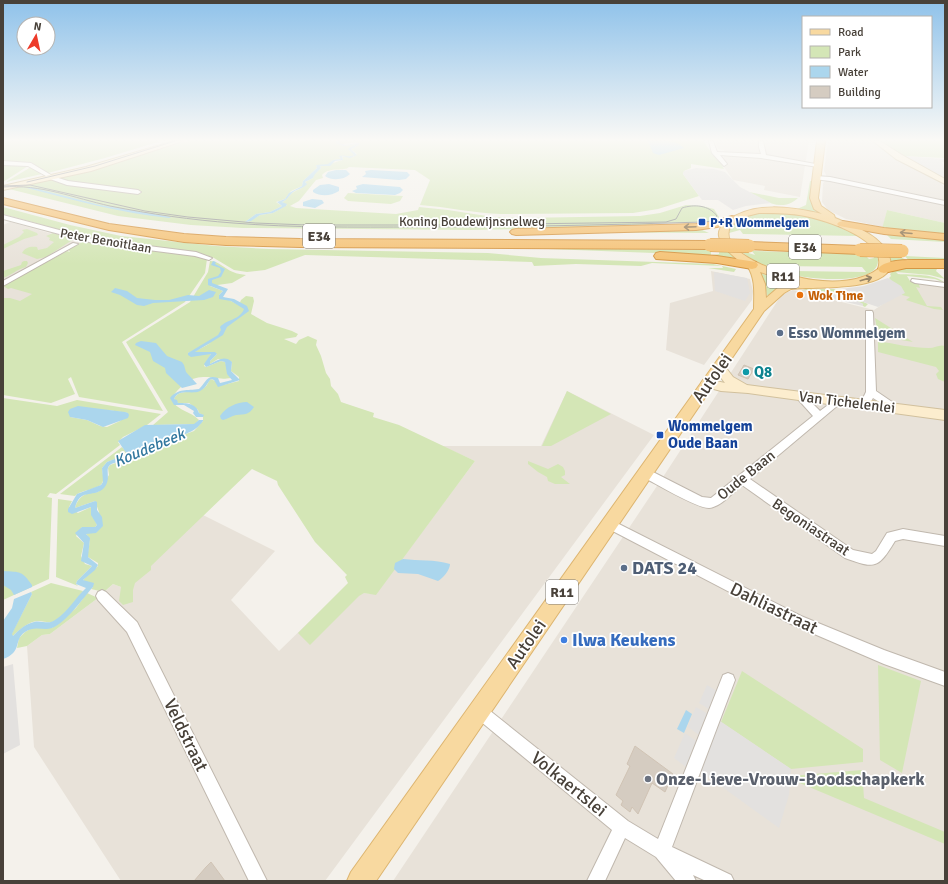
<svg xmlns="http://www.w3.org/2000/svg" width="948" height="884" viewBox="0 0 948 884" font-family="Signika,sans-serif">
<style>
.residential{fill:#e8e2d9}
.green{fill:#d4e6b6;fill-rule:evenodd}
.parking{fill:#e3e1df}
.water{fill:#abd6ed}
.building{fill:#d5ccc1;stroke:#d0c3b4}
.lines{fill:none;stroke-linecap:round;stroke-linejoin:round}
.street-casing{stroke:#c0b8ae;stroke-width:2}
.secondary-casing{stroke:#d1c09d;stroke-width:2}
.primary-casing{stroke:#ddb570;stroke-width:2}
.highway-casing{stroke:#d59644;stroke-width:2}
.street{fill:#fff;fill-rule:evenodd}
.secondary{fill:#fcedce;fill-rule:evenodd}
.primary{fill:#f8d9a0;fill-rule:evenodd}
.highway{fill:#f5c275;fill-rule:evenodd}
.tram{stroke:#999;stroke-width:1}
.highway-bridge-casing{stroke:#d59644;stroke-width:14;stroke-linecap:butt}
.highway-bridge{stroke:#f5c275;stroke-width:13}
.oneway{stroke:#8d7551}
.oneway2{stroke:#978567}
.transit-dot{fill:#1a4fb4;stroke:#fff;stroke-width:1.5}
.food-dot{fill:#e8710a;stroke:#fff;stroke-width:1.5}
.service-dot{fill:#5c6f8a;stroke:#fff;stroke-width:1.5}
.culture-dot{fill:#0f9aa8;stroke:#fff;stroke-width:1.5}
.shop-dot{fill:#3f7fe0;stroke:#fff;stroke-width:1.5}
.worship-dot{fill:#6b7280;stroke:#fff;stroke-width:1.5}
.labels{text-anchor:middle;stroke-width:3.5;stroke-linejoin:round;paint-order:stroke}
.far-street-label{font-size:13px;fill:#484139;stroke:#fff}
.far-transit-label{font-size:13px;font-weight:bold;fill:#164399;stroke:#fff;text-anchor:start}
.far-food-label{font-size:13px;font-weight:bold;fill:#c56008;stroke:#fff;text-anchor:start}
.shield{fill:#fff;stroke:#7f7a74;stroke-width:1}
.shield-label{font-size:14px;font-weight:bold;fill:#484139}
.service-label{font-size:15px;font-weight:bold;fill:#4e5e75;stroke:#fff;text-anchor:start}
.culture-label{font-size:15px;font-weight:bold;fill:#0d838f;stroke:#fff;text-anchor:start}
.street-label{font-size:15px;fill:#484139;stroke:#fff}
.transit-label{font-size:15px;font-weight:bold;fill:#164399;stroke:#fff;text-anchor:start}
.water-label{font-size:16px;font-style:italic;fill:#33789f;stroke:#fff}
.near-street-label{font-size:18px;fill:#484139;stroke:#fff}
.near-service-label{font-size:18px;font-weight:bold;fill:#4e5e75;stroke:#fff;text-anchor:start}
.near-shop-label{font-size:18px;font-weight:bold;fill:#366cbe;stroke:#fff;text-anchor:start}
.near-worship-label{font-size:18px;font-weight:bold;fill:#5b616d;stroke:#fff;text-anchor:start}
</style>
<rect width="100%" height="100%" fill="#f4f1eb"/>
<path class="residential" d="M715,141h94l-9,56 -36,-7 1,-4 -32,-6 -11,-16h5l-4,-7 3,-2 -2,-5 -6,-1z
M828,141h44l27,18 41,23 5,6v35l-58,-13 -4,17 -37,-8 -18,-9 -6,-8 1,-19 3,-2v-6l-2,-4z
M10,222l68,19 4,2 -54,30 38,9 -54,33 -9,-2v-88z
M711,271l39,8 3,12 -1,9 -48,65 -38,-15 4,-47 43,-12z
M902,281l43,5v595h-552l272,-407 115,-177 3,-3 10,-4 81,20 18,-12z
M567,391l87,44 -329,446h-204l-87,-134 -7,-101 15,-11 8,-1 48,-36 15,-14 13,5 77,-74 72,36 -44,49 48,51 70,-68 15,10 12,1 99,-133 -33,-15h99z"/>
<path class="green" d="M3,141h158l-56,17 -57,15 -14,-7 1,-1 -1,-1 -31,-2z
M188,141h150l-2,1 8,4 12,-2 -7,6 5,4 -1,2 -14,1 3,2 -9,1 -5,5h-12l1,3 -14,13 -1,5 -11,5 -6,8 -9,3 6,4 -12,6 -14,2 -11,8h3l12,-7 13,-2 14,-8 -5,-3c5,-2 6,-6 10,-9 6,-4 11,-4 14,-10l-1,-1 8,-4 1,-4 7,-6 -1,-2c9,0 14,-4 23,-6l-1,-4 11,1 4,-3 -6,-5 9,-5c-6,-4 -14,2 -22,-1l2,-2h364c5,11 15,17 20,28l-33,-5v4l-7,3 -1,3 16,22 -41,13 -25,4 -132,1c-27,-1 -54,-7 -81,-9l10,-25 -15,-10 -66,-3c-5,5 -19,-1 -27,8l1,3 -7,2 -17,21 -9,5 6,2 100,6 22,-4 1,-3 29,3 45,7 27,1 120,-2 20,-3 26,-8 16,1 12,3 5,8 -2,3 -6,2 -59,1 2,3 -184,4 -227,-2 -52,-3 -73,-9 -109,-27 71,-16z
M880,141h65v17l-44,-2z
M3,163l25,3 -25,16z
M31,167l11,7 -36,8z
M810,181h3l5,30 4,4 -27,-5 11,-5z
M749,192l30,6h19c-16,15 -33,3 -49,-6z
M348,193l55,3 -3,5 -9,3 -43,-3 -4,-3z
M3,207l67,18 51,11 95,10 53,3 219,4 53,5 172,6 23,5 -2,3 -26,-4h15l-1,-2 -70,-3 -11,3 -65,-2 -42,2 -2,-4 -227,-7 -40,15 -18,2 -13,-2 -20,-12 -14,-5 -106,-14 -91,-25z
M887,210l58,13v12c-26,-2 -66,-2 -90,-13l27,7z
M762,213c39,-2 64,7 98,23l-117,-2 -3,-4 -11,3c2,-15 20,-18 33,-20z
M27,229l10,4 1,2 -14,4 -21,10v-4l16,-8 5,-5 -2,-2z
M700,229l9,4 -157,-1z
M53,233l21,6 -28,18 -9,2 -15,-6c3,-6 9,-7 15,-6l1,3 9,-2 7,-6 -5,-2 1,-2 -4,-2z
M885,233l60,5v4l-54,-3z
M84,241l27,5 79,8 17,5 -2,14 -20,29 -63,40 41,69 -84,-14 -8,-20 -3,2 7,15 -24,9 -48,-8v-97h7l10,3 12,-7 -21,-6 -3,1 -5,-3 64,-35 3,1 -2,-3z
M522,248l189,2v5l8,-1v-4h8l8,8 -27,-2 -1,-1z
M739,250l16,5 -3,-4 112,3 5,5 5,-1 -1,-3h4c11,33 -72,24 -87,19l2,-3 74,1 -4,-5 -84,-1 3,5 6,3 -33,-13z
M889,256h9l11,5 -4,-5 40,2v5l-49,-1 -5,-1z
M24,261h3l1,2 -2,4c-9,2 -14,8 -23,11v-7l18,-6 1,-3z
M210,261c9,0 15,8 23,11 4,2 9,2 13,3l-14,8 -22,3 13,5 -4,4 20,10 2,-5 5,-4 7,1 1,4 -3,13 16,9 25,8 6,3 -2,3 -12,2 12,5 3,-4 9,-4 9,4 -1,5 5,11 5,17 4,6 1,7 7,8 3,8 33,11 -1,4 26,8 76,36 -99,134 -12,-2 -5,3 -49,49 -12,-12 50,-50 -3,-6 2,-2 -32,-33 -37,-57 -1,-4 -25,-12 -101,97v4l-16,13 -2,7v12l-10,3 -4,-4 2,-14 -8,-3 -9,8 -13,-3 2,-2 -10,-7 15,-14v-3l-10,-6c-1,-9 5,-16 -2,-23l1,-1h9l3,-21 -4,-11 -20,7c4,-13 11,-15 23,-16l11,-17 -1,-7 2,-3 17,-6 15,-9h11l14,-9 27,-10 9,-10v-6l-4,-2 -1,-3 -9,-7h-11l-4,-4c5,-12 23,-3 31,-12 3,-2 3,-6 6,-8l12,6 16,-4v-4l-8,-6 1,-9 -14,-3 -8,5v-3l7,-7 -23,-2 17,-9 -23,10 23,1 -7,12 2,1 15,-6 4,1 6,16c-12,2 -15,-1 -26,-1 -15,-1 -25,10 -34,21 5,13 20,13 28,22l-4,4 -42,1 15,-13 -42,-70 64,-40 18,-30z
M945,267v2h-8l-1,2 9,8 -15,-4 -34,-3 2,2c14,1 36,-1 47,9l-10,-4 -28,-3 3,5 10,2 -1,2 1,3 -4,-1 11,19 14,1 2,3 -9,-1 -28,-9 4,-3 -8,-2 -13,-17 2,-2 -1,-2 6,-6z
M760,273l27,10v1l-10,4 -8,8 -2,-1 -3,-14z
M806,289h35l2,4 25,11 -3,3 -2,-1v-2c-21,-8 -42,-15 -64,-13z
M875,318l38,24 -35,-6z
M878,341c17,3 34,7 51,7 6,0 11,-4 16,-2v36l-7,-3 -2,-5 3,-3 -3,-4 -58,-15z
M567,391l44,23 -60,32h-9z
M3,398l54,8 20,-6 84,14 -14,11 -24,12 -5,5 2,3 -64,49 -6,-1 -3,4 5,1 -3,81 -46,21zM108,410l20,3 -8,8 -13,6 -7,-1 -13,-6 -17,-3z
M122,447l6,7 -21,8 -5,6c0,4 2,9 1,13 -2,9 -22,8 -28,15l-15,-2z
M528,461l20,8 10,-5 5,3 2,4v4l-4,2 9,7h-15l-7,-3 -1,-4 -9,-5 -10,-8z
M58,499l14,2 -3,6 9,6 13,-6v4l6,14 -2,2h-13l-6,9 8,7 -3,13 4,8 7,2 -15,15 -1,3 2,2 -22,-9z
M51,583l32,8c-5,8 -22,29 -31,31 -4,1 -9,-1 -13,-1 -10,0 -19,8 -26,15l-2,-1 21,-41 -1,-2z
M87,593l11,5 -48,36 -8,1 -15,11 -10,2 2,-10 6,-6 7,-4h20l24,-20z
M878,665l43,16 -19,92 -22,-13z
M742,671l121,78v13l-72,7 -70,-47z
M862,770l2,28 81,34v12l-155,-65v-3z"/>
<path class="parking" d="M902,156l43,3v3h-3l3,9v8z
M696,168l18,1 11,3 15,15 31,16 -25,3 -13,4 -15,-10h-16l-19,-26 1,-3z
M714,272l33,6 3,15 -5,8 -30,-10z
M888,278l13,8 4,7 -27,14 -12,-4 -20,-8 -5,-6 23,-3z
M808,290l30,4 18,6 7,4v2l-64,-15z
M13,664l7,81 -17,9v-87z
M707,685l10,6 -7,19 -11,-7z
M696,707l12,7 -9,21 -11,-8z
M720,721l71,48 -2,26 -10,33 -79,-57z
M685,733l11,8 -10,26 -12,-9z"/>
<path class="water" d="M336,141h4l-1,2 6,2 14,-2v2l-8,4 6,6 -7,3 -8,-2 1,4 -8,1 -5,5h-10l1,2 -6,6 -2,4 -8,4 2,2c-4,5 -11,5 -15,9 -4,4 -5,7 -10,9l5,2 -1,2 -13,7 -13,2 -9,6 -6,1 11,-8 14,-2 12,-6 -5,-4 8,-3 4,-6 13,-7 1,-5 14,-13 -1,-3 12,-1 5,-4 8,-1 -2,-3c5,-2 10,2 15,-1l-6,-6 8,-5 -12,2 -8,-3z
M648,141c10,-1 29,-1 36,7l-25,7 -6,-2z
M336,170h10l4,4c-6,6 -18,7 -25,2l3,-4z
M371,170l36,2 3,3 -4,4 -7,1 -37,-3 4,-3 -1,-3z
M329,184l10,3v4c-8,5 -18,6 -26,1v-2l7,-5z
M363,184l37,3 3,3 -3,3 -5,2 -39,-2 -4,-2 5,-2 -1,-3z
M30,187l70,18 71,12 -2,1c-48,-5 -96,-18 -142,-30z
M312,199l10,1 2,3 -9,5 -12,-2v-4z
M213,261l3,1 -1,2 10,5 -4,8 -9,3v3l16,6 -5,8 11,2 13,7 2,5 -22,16 -4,8 -28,17h20l2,2 -7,7v3c8,-4 15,-9 22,-2l-1,9 9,9 -22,7 -4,-7 -3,-1c-4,4 -5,9 -11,12 -8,4 -21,-3 -26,8l3,1 1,3c8,0 18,0 21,10l5,2 -1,2h-7l-3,-4 1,-2 -10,-6h-10l-4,-7c8,-10 17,-7 29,-9 7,-6 7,-15 19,-11l2,5 12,-3 -5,-6 -2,-12 -4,-1 -15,6 -2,-3 7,-10 -20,3 -3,-2v-2l30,-18 3,-5 -1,-3c7,-8 20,-7 24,-18l-13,-8 -12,-2v-4l4,-4 -15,-6v-6l10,-3 3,-4 -1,-4 -9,-3z
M115,288l12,3 10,7 18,2h14l19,-5 11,1 10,-6 7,2 -3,5 -9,3 -51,3 -9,3 -7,-1 -17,-10 -9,-3z
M141,341l15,2 11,13 15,6 2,3 2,7 11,12 -15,4 -16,-15 -1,-5 -12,-7 -3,-9 -15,-7 1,-2z
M247,402l7,5c-5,8 -9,7 -18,8 -4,1 -9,4 -13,5l-2,-1 -1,-3c6,-9 17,-14 27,-14z
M78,406l47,6 3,1 1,2 -1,3 -25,9 -16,-7 -17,-3 -2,-5 2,-3z
M199,420h4v1c-9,13 -23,14 -36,20 -5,2 -8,7 -13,8 -4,2 -9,0 -12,1 -7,2 -13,8 -19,10 -4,2 -12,3 -14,6 -4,5 3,14 -6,23 -11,9 -23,-1 -28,19l20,-7 2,1v8l5,7 1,9 -7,7 -10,1 4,4 -2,19 10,8 -3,5 -12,10 11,3 -1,4c-11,12 -26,35 -41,41 -9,3 -17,-3 -27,4 -12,8 -2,20 -22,27v-38l9,-13 2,-9 17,-7 1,2 -20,40 1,2c6,-6 12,-12 21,-14 7,-2 15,3 21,-2 13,-8 20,-22 31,-32l-10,-4 1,-3 15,-15 -11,-5 3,-18 -9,-10 7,-6h13l2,-2 -6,-10v-8l-19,7 -4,-2v-3l9,-15 24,-9 2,-3 -1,-14 5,-6 20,-8 -9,-13 27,-16 49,-1z
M403,559c16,2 31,0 47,5 0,6 -7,14 -12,17l-20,-7 -20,-1 -4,-4 1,-6z
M3,571c18,1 19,0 29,14v2l-18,8 -3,-5 -8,-5z
M686,710l6,4 -8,19 -7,-4z"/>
<path class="building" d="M744,365l10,4 -6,10 -10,-4z
M635,746l38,28 -8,18 -13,-9 -14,31 -6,-7 -2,5 -9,-7 2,-4 -7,-6 14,-29 -3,-2z
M211,862l14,19h-31l12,-14z"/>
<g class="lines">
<g class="street-casing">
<path id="street" d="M709,141h4l4,11 43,2h1l-2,-7v-6h4l3,14 55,10 -3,2 -57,-9 -41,-3 7,9 -3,2 -12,-13z
M3,161l28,2 20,12 -5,1 -18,-10 -25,-1z
M52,176l16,5 70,9 3,2 -3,2 -71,-9 -17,-6 -1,-1z
M816,176l14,1 115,24v4l-115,-24 -16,-2 -1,-1z
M3,215l90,24 103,13 16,6 -3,2 -14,-4 -102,-13 -90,-24z
M73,243l5,1 -75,42v-5z
M912,279l33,4v4l-30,-4 -4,-2z
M866,311h6l1,2 3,78 22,15 2,2 -2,2h-6l-19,-12 -5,8h-6l-2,-2 6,-12z
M800,393l3,1 17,17 8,-6 2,-7h6l2,2 -1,6 -87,73 103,71 19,4 4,-3 11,-18 16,-4 42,7v10l-42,-7 -8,2c-17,28 -20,28 -50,17l-103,-73c-9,7 -21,22 -33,23 -13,0 -54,-25 -68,-32l-1,-3 1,-3 4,-1 4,1 53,27 9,1 102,-82 -18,-20z
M609,519l192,97 83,34 61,22v14l-61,-22 -93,-40 -186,-97 -2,-3 2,-3z
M102,590l4,2 31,30 130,259h-18l-122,-249 -29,-32 -2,-4 2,-4z
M728,673l5,2 2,5 -63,167 59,28 3,6h-28l-13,-6 3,6h-20l-20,-24 -31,-19 -20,43h-18l25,-51 -138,-114 -2,-5 2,-5 5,-2 5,2 144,115 30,18 65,-164z"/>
</g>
<g class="secondary-casing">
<path id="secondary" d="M174,141h9l-92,30 -88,19v-4l83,-19z
M873,141h7l22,14 43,24v5l-49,-25z
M719,363l4,1 10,13 14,8 198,25v10l-197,-27 -27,-2 -18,-5 -2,-3 2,-3 4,-1 18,4 -12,-16 2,-3z"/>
</g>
<g class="primary-casing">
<path id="primary" d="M817,141h8l-7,57 3,8 13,9 1,3c19,8 46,17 54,38 15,38 -81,30 -98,33l-7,4 -20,18 -388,570h-29l4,-9 403,-563c0,-15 2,-29 -6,-42 -2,-3 -7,-5 -10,-7 -7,-6 -17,-14 -19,-24 -1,-6 3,-12 8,-15 27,-20 64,-14 95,-7l-8,-5 -4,-11zM759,213c16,0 31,0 46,3 20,4 84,24 73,53 -17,13 -44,14 -65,11 -19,-2 -96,-24 -83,-53l13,-10zM760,272l32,10 -12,4 -14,12 -1,-14z"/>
</g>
<g class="highway-casing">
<path id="highway" d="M3,198l106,26 75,10 42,3 74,2 410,2 4,1 2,3 -2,3 -4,1 -410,-2 -74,-2 -42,-3 -75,-12 -106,-26z
M732,216l4,1 2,2 -2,2 -19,6 -21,3 -180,5 -4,-1 -2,-2 2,-2 4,-1 180,-5 19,-3z
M843,221l41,7 61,6v6l-61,-6 -45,-8 -2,-2 2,-2z
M749,242l111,4 4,1 2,3 -2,3 -4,1 -115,-5 -2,-3 2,-3z
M660,252l57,4 39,6 2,3 -2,3 -4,1 -35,-6 -61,-4 -2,-3 2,-3z
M914,260h31v8h-39l-22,5 -4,-1 -2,-3c6,-9 26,-9 36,-9z"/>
</g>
<use href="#street" class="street"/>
<use href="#secondary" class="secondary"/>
<use href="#primary" class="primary"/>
<use href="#highway" class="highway"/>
<path class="tram" d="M27,182l68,-16 80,-25
M3,186l27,-1 115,26 43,6 67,6 52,2h138l221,-3 10,-3 6,-11c12,-4 27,-3 35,8l-4,5 -10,1c-95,3 -191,5 -286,5 -62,0 -123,1 -184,-4 -41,-3 -83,-9 -123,-17 -36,-8 -69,-22 -107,-19"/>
<g class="highway-bridge-casing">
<path id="highway-bridge" d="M710,245l39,1
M860,250l42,1"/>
</g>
<use href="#highway-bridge" class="highway-bridge"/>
</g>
<defs><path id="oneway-shaft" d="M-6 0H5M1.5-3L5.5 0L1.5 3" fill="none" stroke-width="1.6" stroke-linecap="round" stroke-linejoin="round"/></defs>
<g class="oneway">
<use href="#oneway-shaft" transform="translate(690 227) rotate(178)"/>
<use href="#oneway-shaft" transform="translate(906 233) rotate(-175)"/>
</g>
<use class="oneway2" href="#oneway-shaft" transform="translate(866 279) rotate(-16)"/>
<linearGradient id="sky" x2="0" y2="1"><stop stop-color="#8fc2ea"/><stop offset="0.53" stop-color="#faf9f6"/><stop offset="1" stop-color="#faf9f6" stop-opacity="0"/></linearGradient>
<rect width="948" height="264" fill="url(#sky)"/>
<g class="transit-dot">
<rect x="698" y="218" width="8" height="8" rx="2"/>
<rect x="656" y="431" width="8" height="8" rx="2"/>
</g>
<circle class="food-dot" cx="800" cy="295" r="4"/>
<g class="service-dot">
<circle cx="780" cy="333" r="4"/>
<circle cx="624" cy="568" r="4"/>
</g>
<circle class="culture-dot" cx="746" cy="372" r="4"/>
<circle class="shop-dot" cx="564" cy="640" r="4"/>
<circle class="worship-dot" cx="648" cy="779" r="4"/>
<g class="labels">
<g class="far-street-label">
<text x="472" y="226">Koning Boudewijnsnelweg</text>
<text transform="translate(106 240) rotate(10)" y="5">Peter Benoitlaan</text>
</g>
<g class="far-transit-label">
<text x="710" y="227">P+R Wommelgem</text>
</g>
<g class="far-food-label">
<text x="808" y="300">Wok Time</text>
</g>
<g class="shield">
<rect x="303" y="224" width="32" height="24" rx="3"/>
<rect x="789" y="235" width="32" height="24" rx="3"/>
<rect x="767" y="264" width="32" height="24" rx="3"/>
<rect x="546" y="580" width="32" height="24" rx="3"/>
</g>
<g class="shield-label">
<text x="319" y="241">E34</text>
<text x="805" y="252">E34</text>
<text x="783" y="281">R11</text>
<text x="562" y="597">R11</text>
</g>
<g class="service-label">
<text x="788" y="338">Esso Wommelgem</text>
</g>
<g class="culture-label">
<text x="754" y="377">Q8</text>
</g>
<g class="street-label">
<text transform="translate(847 402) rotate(7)" y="5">Van Tichelenlei</text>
<text transform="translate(746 475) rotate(-39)" y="5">Oude Baan</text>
<text transform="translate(811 527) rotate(34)" y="5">Begoniastraat</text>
</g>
<g class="transit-label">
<text x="668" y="431">Wommelgem<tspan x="668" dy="17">Oude Baan</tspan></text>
</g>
<g class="water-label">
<text transform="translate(149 447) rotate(-23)" y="6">Koudebeek</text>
</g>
<g class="near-street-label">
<text transform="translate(712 378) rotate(-55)" y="6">Autolei</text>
<text transform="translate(774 608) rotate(26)" y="6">Dahliastraat</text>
<text transform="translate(526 644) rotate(-55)" y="6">Autolei</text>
<text transform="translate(186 735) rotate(64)" y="6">Veldstraat</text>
<text transform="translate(569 784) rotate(39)" y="6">Volkaertslei</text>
</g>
<g class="near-service-label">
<text x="632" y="574">DATS 24</text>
</g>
<g class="near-shop-label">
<text x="572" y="646">Ilwa Keukens</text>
</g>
<g class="near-worship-label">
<text x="656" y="785">Onze-Lieve-Vrouw-Boodschapkerk</text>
</g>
</g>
<rect width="948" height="884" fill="none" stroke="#484139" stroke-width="8"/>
<rect x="802" y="16" width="130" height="92" fill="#ffffff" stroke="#b6b3b0"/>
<rect x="810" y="29" width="20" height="6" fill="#f8d9a0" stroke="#b6b3b0"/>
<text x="838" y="36" font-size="12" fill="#484139">Road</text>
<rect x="810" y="46" width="20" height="12" fill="#d4e6b6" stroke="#b6b3b0"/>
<text x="838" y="56" font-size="12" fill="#484139">Park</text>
<rect x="810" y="66" width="20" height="12" fill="#abd6ed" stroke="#b6b3b0"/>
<text x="838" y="76" font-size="12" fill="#484139">Water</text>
<rect x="810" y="86" width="20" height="12" fill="#d5ccc1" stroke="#b6b3b0"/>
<text x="838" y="96" font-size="12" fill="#484139">Building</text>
<g transform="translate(36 36) rotate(9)"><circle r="19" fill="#ffffff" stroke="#b6b3b0"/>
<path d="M0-3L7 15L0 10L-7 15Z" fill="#ed3a29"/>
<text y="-6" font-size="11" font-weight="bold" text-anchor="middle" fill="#484139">N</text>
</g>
</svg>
